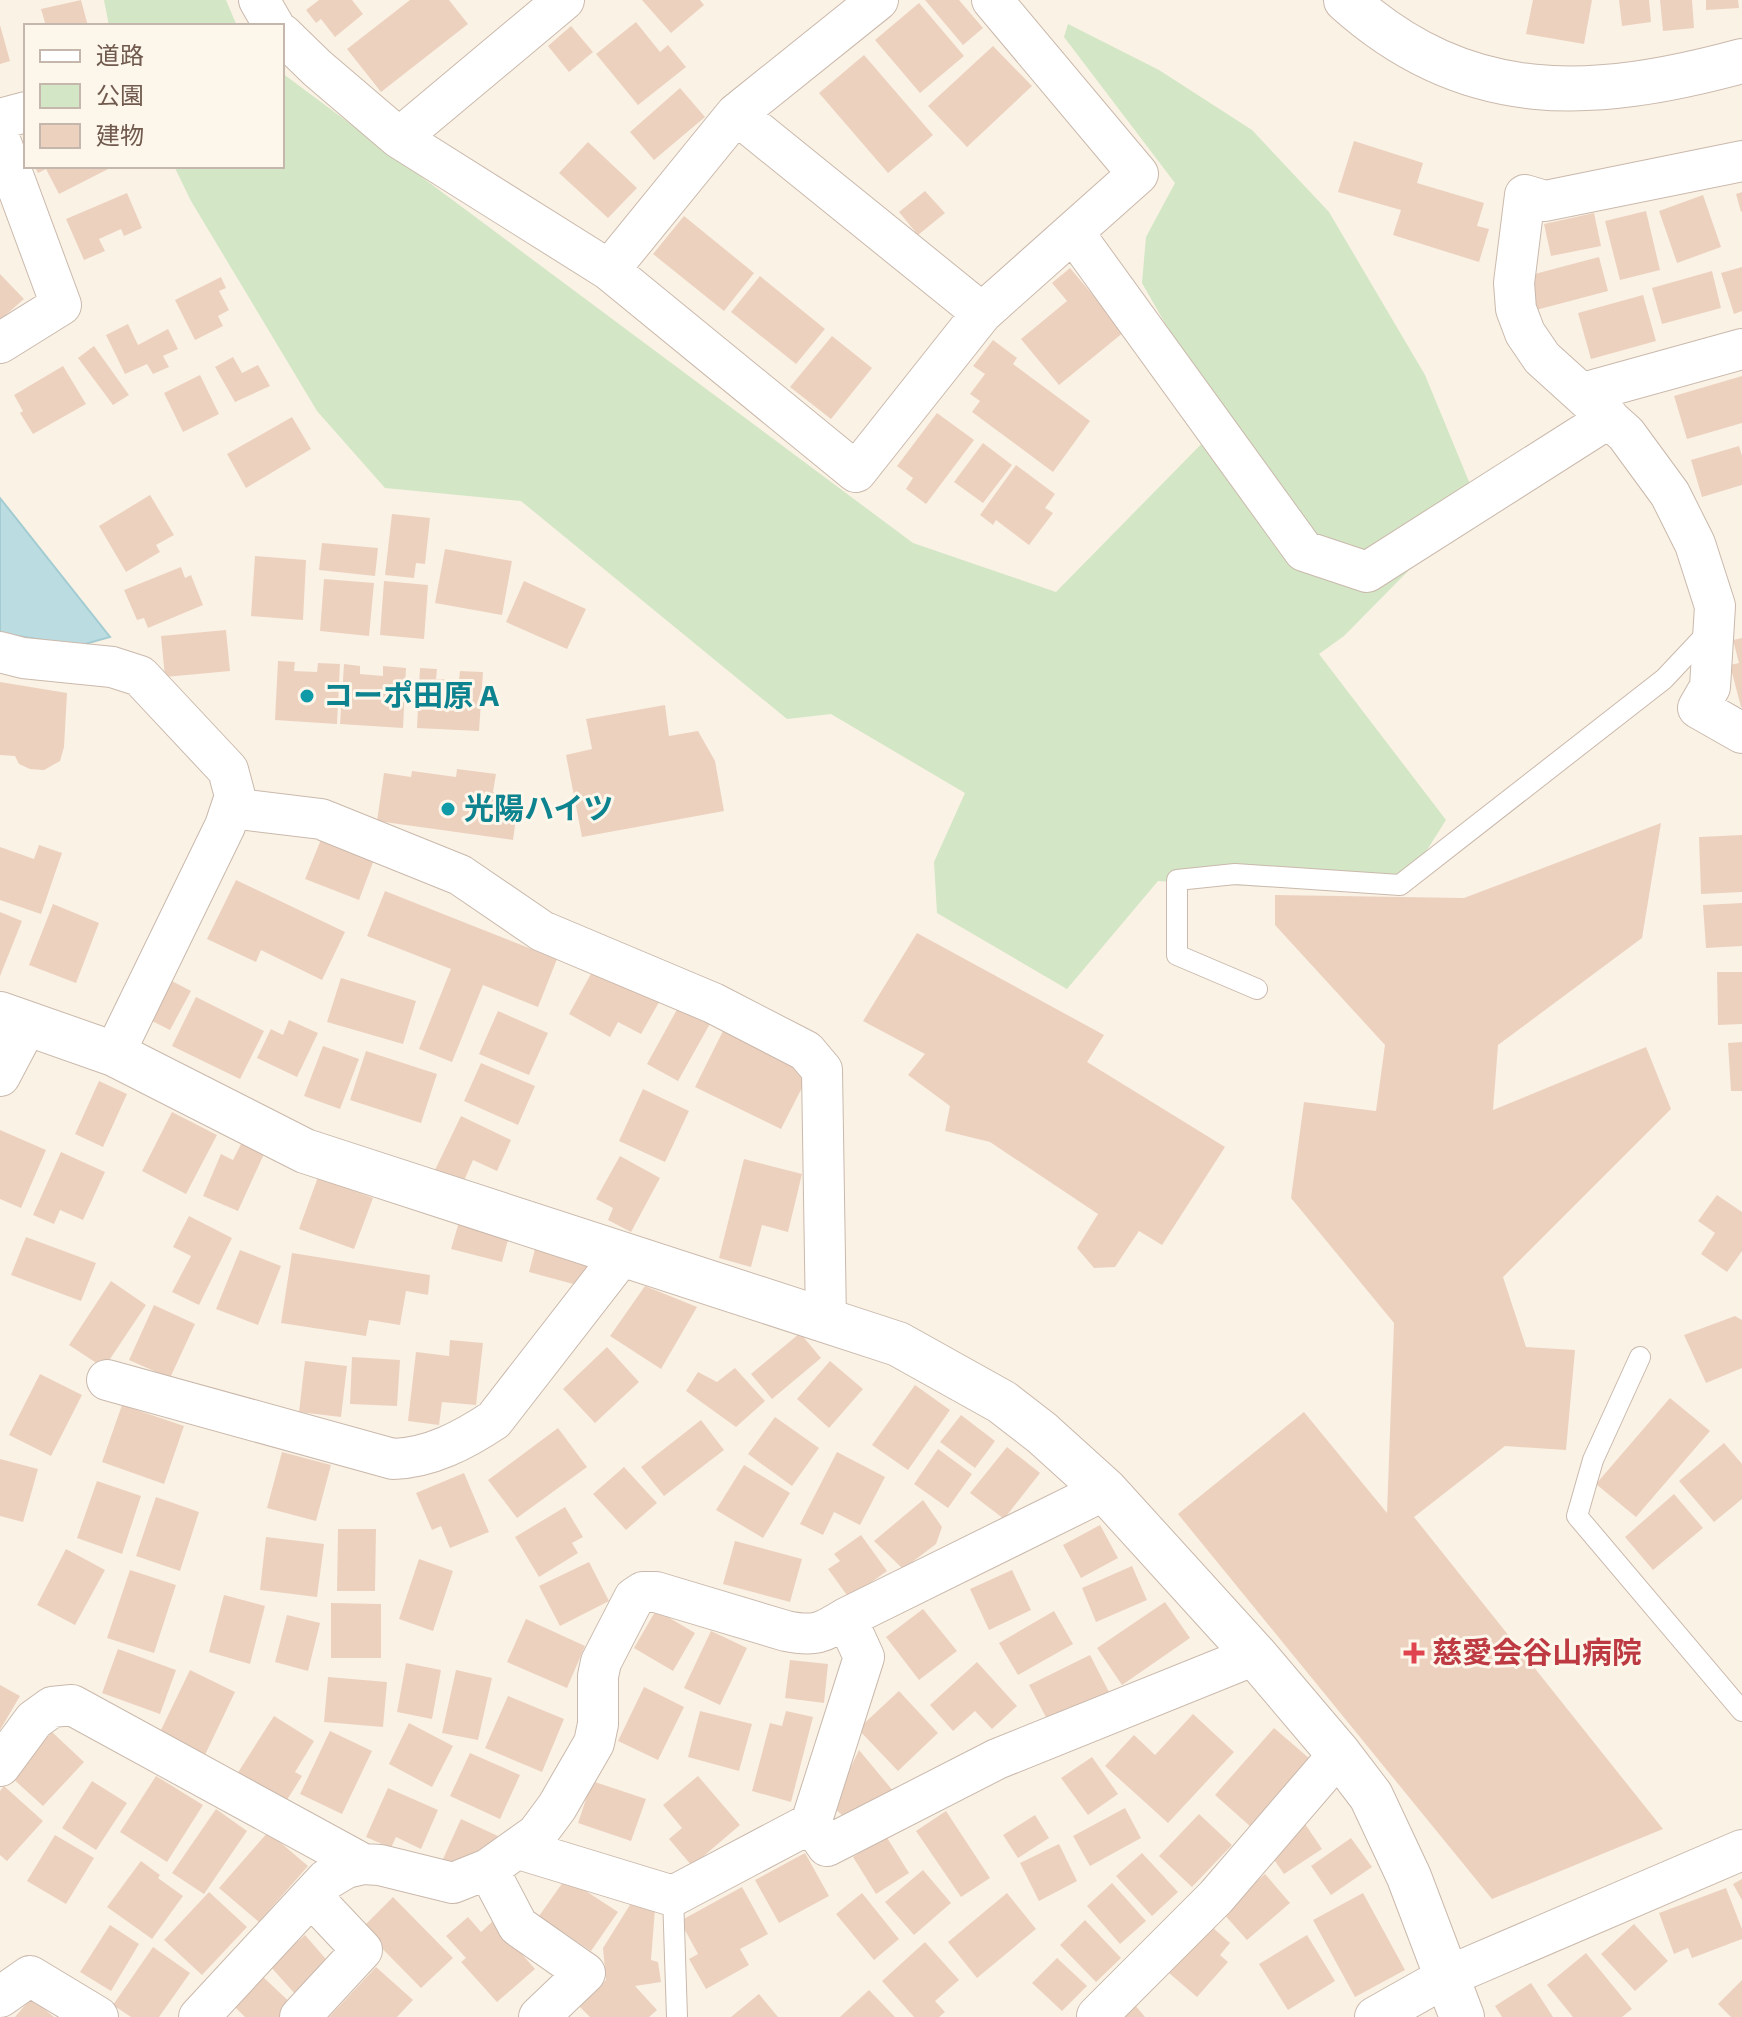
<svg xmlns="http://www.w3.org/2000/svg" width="1742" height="2017" viewBox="0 0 1742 2017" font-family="'Exo 2','Noto Sans JP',sans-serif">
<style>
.green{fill:#d3e6c5}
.water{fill:#bbdde2;stroke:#a3ccd2;stroke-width:2}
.building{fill:#edd1bf}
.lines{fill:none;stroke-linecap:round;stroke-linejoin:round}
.service-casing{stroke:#cab9ac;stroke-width:22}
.minor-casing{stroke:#cab9ac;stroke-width:42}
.tertiary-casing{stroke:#cab9ac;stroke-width:46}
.service{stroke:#fff;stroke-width:20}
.minor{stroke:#fff;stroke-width:40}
.tertiary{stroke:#fff;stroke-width:44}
.culture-dot{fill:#0f9aa8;stroke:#fdf6eb;stroke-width:3}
.health-dot{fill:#e0444e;stroke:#fdf6eb;stroke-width:3}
.labels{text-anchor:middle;stroke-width:6;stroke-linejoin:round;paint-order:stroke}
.culture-label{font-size:30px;font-weight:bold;fill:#0d838f;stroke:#fdf6eb;text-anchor:start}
.health-label{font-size:30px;font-weight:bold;fill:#be3a42;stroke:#fdf6eb;text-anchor:start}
</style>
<rect width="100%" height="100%" fill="#faf2e5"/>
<path class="green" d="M104,0h122l11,26h-128z
M1068,24l91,46 93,60 77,82 96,163 52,126 -133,135 -25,18 127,166 -47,74 -241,-13 -91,108 -130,-76 -3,-51 31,-69 -134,-79 -44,5 -266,-218 -136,-13 -68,-77 -126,-210 -17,-35h108v-93l631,470 143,49 166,-169 -80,-140 4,-46 29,-54 -111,-146z"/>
<path class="water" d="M0,498l110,139 -32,9 -78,-13z"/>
<path class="building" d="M81,0l7,26h-42l-5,-17z
M319,0h33l11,14 -28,23 -14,-18 -5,4 -10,-13z
M410,0h39l19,24 -87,68 -34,-43z
M642,0h58l4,5 -33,28z
M925,0h34l24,28 -20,17z
M1533,0h59l-8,44 -58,-10z
M1619,0h30l2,22 -29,4z
M1660,0h32l2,28 -31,3z
M1706,0h32l1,8 -33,2z
M919,3l45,53 -44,37 -45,-53z
M636,22l24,30 8,-7 18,22 -48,38 -42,-51z
M0,25l10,36 -10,3z
M571,26l22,26 -24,20 -21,-26z
M993,46l39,40 -65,61 -39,-41z
M864,55l69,80 -45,38 -69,-80z
M680,88l25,29 -51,43 -24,-28z
M1354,141l69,22 -6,20 67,20 -7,23 12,3 -10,33 -86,-27 8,-25 -63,-18z
M588,142l49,46 -29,30 -49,-45z
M34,166h80l-55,28 -13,-25 -8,4z
M925,191l20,22 -27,22 -19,-23z
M1742,192v19l-1,1 -5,-18z
M127,193l15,35 -18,8 -3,-7 -22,10 6,12 -21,9 -18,-41z
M1703,195l18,52 -44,16 -18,-52z
M1646,211l14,59 -40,10 -15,-59z
M1594,213l7,33 -50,10 -7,-32z
M684,216l70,57 -30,38 -71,-57z
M1599,257l9,34 -72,19 -9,-34z
M1742,267v44l-8,3 -13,-41z
M1070,268l54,64 -65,53 -38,-46 46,-38 -15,-18z
M1712,271l9,37 -59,16 -10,-36z
M0,274l24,25 -24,21z
M760,276l65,53 -29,35 -65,-52z
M221,277l5,11 -7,3 10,19 -11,6 5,10 -28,14 -20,-40z
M1643,295l13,46 -65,18 -13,-46z
M128,324l10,21 30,-16 10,20 -15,7 6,11 -16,7 -6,-10 -22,10 -19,-39z
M832,336l40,32 -41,51 -41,-32z
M993,340l24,18 -4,6 77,57 -37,51 -81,-60 8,-11 -10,-7 15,-20 -12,-8z
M94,346l35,49 -16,10 -35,-47z
M233,357l9,16 16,-8 12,21 -35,16 -20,-35z
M63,366l23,38 -53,30 -13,-21 3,-2 -9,-16z
M200,375l19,39 -36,18 -19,-39z
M1742,376v47l-55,16 -13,-43z
M937,413l37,27 -48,64 -20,-15 7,-11 -16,-12z
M292,417l19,32 -65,39 -19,-34z
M983,443l29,22 -29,38 -29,-21z
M1739,446l3,10v29l-40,12 -11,-37z
M1016,465l39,29 -10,14 8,5 -24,32 -33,-25 -3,5 -13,-10z
M150,495l24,40 -18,10 4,7 -34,20 -27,-46z
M392,514l38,4 -5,46 -9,-1 -2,15 -29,-3z
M322,543l56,5 -3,28 -56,-6z
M445,549l67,12 -10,54 -67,-12z
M255,556l51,4 -3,60 -52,-4z
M181,567l4,11 6,-3 12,30 -55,23 -4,-10 -7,2 -13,-30z
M324,579l50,4 -5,53 -49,-5z
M384,581l44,4 -4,54 -44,-4z
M524,581l62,28 -19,40 -61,-27z
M226,630l4,41 -65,6 -4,-41z
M1742,638v69h-1l-11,-42 9,-2 -6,-23z
M278,661l17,1 -1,9 23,1 1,-9 22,1 -3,60 -62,-4z
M344,664l16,2v8l23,2v-10l23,2 -3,60 -63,-4z
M420,668l17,1 -1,10 23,1 1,-9 23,1 -4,59 -62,-3z
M0,682l67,11 -3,54 -4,14 -16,9 -14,-1 -11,-5 -4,-8 -15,-1z
M665,705l4,31 29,-5 17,30 9,50 -142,26 -16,-82 26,-6 -6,-30z
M457,769l39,5 -3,18 26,5 -6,43 -136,-19 7,-48 27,4 1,-6 44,6z
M1661,823l-19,115 -144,107 -5,65 153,-63 25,62 -168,168 23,70 49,3 -9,100 -61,-4 -91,71 249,312 -171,70 -314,-385 126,-102 83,101 7,-190 -103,-125 13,-96 72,9 9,-66 -110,-120v-30l189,3z
M1742,835v57l-41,2 -2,-57z
M322,837l53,20 -16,43 -54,-21z
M39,845l23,8 -21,61 -41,-14v-53l34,12z
M236,880l109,52 -23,48 -61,-30 -5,12 -49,-23z
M385,891l172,68 -19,48 -55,-22 -31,77 -33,-13 32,-80 -84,-33z
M1742,903v43l-36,2 -3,-43z
M53,904l46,19 -23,60 -47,-18z
M0,912l22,9 -22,55z
M917,933l187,102 -17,27 138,85 -63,98 -23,-14 -24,36 -21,1 -17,-20 21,-34 -108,-72 -45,-11 5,-25 -42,-31 17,-21 -62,-33z
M598,961l64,36 -21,37 -23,-12 -8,15 -41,-23z
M1717,972h25v52l-24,1z
M341,978l75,23 -13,43 -76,-22z
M170,980l21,11 -21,39 -20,-10z
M196,997l68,34 -24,48 -68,-33z
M680,1004l31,18 -33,59 -31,-17z
M498,1011l50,22 -19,42 -50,-21z
M289,1020l29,13 -21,44 -40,-19 14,-29 12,6z
M723,1031l86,43 -28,55 -86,-42z
M1742,1042v49h-11l-3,-48z
M323,1046l36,13 -19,50 -36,-13z
M366,1051l71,23 -16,49 -71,-23z
M481,1063l54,23 -17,39 -54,-24z
M99,1081l28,13 -24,53 -28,-13z
M643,1089l46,22 -24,51 -46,-21z
M172,1112l45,23 -31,59 -44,-23z
M461,1116l50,24 -14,31 -24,-11 -10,23 -28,-13z
M0,1130l46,20 -25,58 -21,-9z
M241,1144l23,10 -26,57 -35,-15 18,-42 12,6z
M61,1152l44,20 -22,48 -23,-10 -6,14 -21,-9z
M620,1156l40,22 -29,54 -23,-12 5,-12 -17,-9z
M744,1159l58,15 -14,58 -26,-7 -11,42 -32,-9z
M318,1177l55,21 -19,51 -55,-20z
M1717,1195l25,17v39l-15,21 -26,-18 14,-21 -17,-12z
M189,1216l43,22 -33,67 -27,-13 19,-36 -18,-9z
M459,1222l50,14 -7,26 -51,-13z
M26,1237l70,26 -15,38 -70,-26z
M535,1249l56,14 -7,24 -55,-15z
M240,1250l41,16 -23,59 -42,-16z
M292,1253l138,22 -2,20 -22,-4 -6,34 -31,-5 -3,16 -85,-13z
M111,1281l35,24 -42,63 -35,-23z
M645,1286l52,21 -36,62 -51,-33z
M154,1305l41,19 -25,54 -41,-18z
M1735,1316l7,4v48l-36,15 -22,-48z
M800,1333l21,25 -49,41 -21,-25z
M450,1340l33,3 -7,62 -34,-3 -3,23 -31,-4 8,-69 33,4z
M607,1347l32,35 -44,41 -32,-34z
M352,1357l48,3 -3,46 -47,-2z
M305,1361l42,5 -6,51 -42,-5z
M830,1361l33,28 -34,39 -32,-29z
M735,1368l30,33 -29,26 -50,-36 12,-19 19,10z
M40,1374l42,21 -31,61 -42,-21z
M915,1385l35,25 -42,60 -36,-25z
M1670,1398l40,33 -74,86 -40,-33z
M122,1405l62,21 -20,58 -62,-22z
M961,1415l34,26 -20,27 -35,-26z
M775,1417l44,31 -27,38 -44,-32z
M701,1420l23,30 -60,46 -23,-29z
M558,1428l29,39 -70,51 -29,-38z
M1724,1443l18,21v35l-28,23 -35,-41z
M1007,1447l33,26 -36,46 -34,-26z
M938,1449l34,25 -24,34 -34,-24z
M282,1452l49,13 -15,56 -49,-13z
M837,1452l48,25 -25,48 -26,-13 -11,23 -23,-11z
M0,1459l38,10 -15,53 -23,-6z
M744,1465l46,28 -27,45 -47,-28z
M624,1467l33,36 -31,27 -33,-36z
M464,1473l25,59 -39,16 -9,-22 -9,4 -16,-37z
M97,1481l44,15 -19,58 -45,-16z
M1674,1494l29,34 -50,42 -28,-33z
M156,1497l43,15 -19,59 -44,-15z
M923,1500l19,27 -6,17 -33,25 -29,-28z
M565,1507l18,30 -11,6 6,10 -39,24 -24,-40z
M1100,1525l18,33 -37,20 -18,-33z
M338,1529h38l-1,62h-38z
M861,1535l26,36 -38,27 -21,-29 12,-8 -6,-7z
M266,1537l58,7 -7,53 -57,-7z
M735,1541l67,18 -12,43 -67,-18z
M66,1549l39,21 -30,55 -38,-20z
M419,1559l34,12 -20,60 -34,-12z
M589,1562l20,39 -49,25 -21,-40z
M1132,1566l15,34 -51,22 -14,-34z
M130,1570l46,15 -22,68 -47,-15z
M1012,1570l19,40 -42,20 -19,-41z
M224,1595l41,11 -15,58 -41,-12z
M1165,1602l25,36 -68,47 -25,-37z
M331,1603l50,1v54h-50z
M923,1609l34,42 -38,29 -33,-43z
M656,1610l39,23 -22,38 -39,-23z
M1054,1611l19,33 -55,31 -19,-32z
M287,1615l33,8 -12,48 -33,-9z
M526,1619l59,27 -18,42 -60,-26z
M711,1631l36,17 -27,57 -36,-17z
M118,1649l58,21 -16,44 -58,-21z
M1090,1655l19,37 -61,29 -19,-36z
M790,1660l38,4 -4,39 -39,-5z
M977,1662l40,44 -25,23 -17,-18 -22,20 -23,-26z
M406,1663l35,7 -9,49 -35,-7z
M190,1670l45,22 -31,65 -45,-23z
M456,1670l36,8 -14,62 -36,-7z
M328,1677l59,5 -4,45 -59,-5z
M0,1685l20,11 -20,34z
M644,1687l40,20 -26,53 -40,-19z
M899,1691l39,42 -40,38 -40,-42z
M508,1696l56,23 -22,53 -57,-24z
M700,1711l52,13 -13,47 -51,-14z
M786,1711l27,6 -22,85 -39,-11 18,-68 12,3z
M1193,1714l41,38 -66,71 -63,-57 29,-31 21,20z
M274,1716l40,25 -19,31 7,4 -17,27 -48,-29z
M409,1723l44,23 -21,41 -43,-23z
M1274,1728l36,31 -59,68 -36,-32z
M330,1731l42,20 -30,63 -42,-20z
M52,1732l32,30 -41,44 -33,-30z
M859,1750l35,42 -49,26 -13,-12z
M470,1753l50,22 -20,44 -50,-23z
M1092,1757l26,37 -30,21 -27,-37z
M156,1776l47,29 -36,57 -47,-30z
M698,1776l42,49 -48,41 -23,-27 13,-11 -19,-23z
M92,1781l35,22 -31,47 -34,-22z
M592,1781l54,18 -15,42 -53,-18z
M4,1786l39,35 -36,40 -7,-6v-64z
M388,1788l50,22 -17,39 -25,-12 -5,11 -25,-11z
M1125,1808l16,30 -51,28 -17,-30z
M216,1809l31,22 -43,63 -32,-21z
M946,1811l44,67 -29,19 -45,-66z
M1199,1814l33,31 -40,42 -33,-31z
M1035,1815l14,23 -31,20 -15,-23z
M461,1819l37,17 -36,34 -19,-11z
M1303,1821l19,28 -38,25 -19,-27z
M268,1832l40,34 -49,56 -40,-34z
M55,1835l39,23 -28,46 -39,-23z
M886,1836l23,37 -33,21 -23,-37z
M1351,1838l21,29 -41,28 -20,-29z
M1059,1844l18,37 -38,20 -19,-38z
M805,1853l24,43 -50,27 -24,-43z
M1142,1853l36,39 -26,24 -36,-40z
M141,1861l19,14 -2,3 25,18 -31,43 -45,-32z
M923,1870l28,33 -37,32 -29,-33z
M1265,1874l25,29 -43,37 -25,-28z
M566,1878l52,34 -27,39 -52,-35z
M1742,1879v21l-9,-16z
M1112,1883l34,38 -26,23 -33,-38z
M742,1887l26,47 -28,15 9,16 -43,24 -17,-30 9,-5 -18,-33z
M1726,1888l16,41v10l-50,19 -4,-10 -14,6 -15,-41z
M209,1892l38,35 -45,48 -38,-35z
M862,1893l37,46 -25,21 -38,-46z
M1007,1893l29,36 -59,49 -29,-36z
M1363,1893l42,77 -50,27 -42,-77z
M393,1897l60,61 -32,30 -59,-60z
M633,1900l22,9 -4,51 7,2 3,20 -26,4 22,24 -8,7h-59l-11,-11 27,-26 -3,-32z
M468,1917l13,15 12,-11 42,48 -38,33 -36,-40 5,-4 -20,-22z
M1085,1920l36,38 -25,24 -36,-37z
M1634,1924l34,37 -33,30 -34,-37z
M110,1925l29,19 -28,47 -31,-19z
M1211,1926l19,17 -10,12 8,7 -31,35 -28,-24z
M305,1935l26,30 -35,30 -26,-29z
M1307,1935l28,46 -47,29 -29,-46z
M925,1942l34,38 -24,21 10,11 -6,5h-25l-32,-36z
M153,1947l37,26 -31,44h-28l-18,-12z
M1586,1953l46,56 -10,8h-49l-26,-32z
M1057,1958l30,28 -25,25 -30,-28z
M376,1967l37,33 -16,17h-68z
M262,1976l32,30 -11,11h-38l-12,-12z
M1742,1980v37h-11l-13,-13z
M1531,1983l22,34h-51l-7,-11z
M869,1990l26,27h-55z
M759,1994l19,23h-47z
M31,1998l23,19h-39z
M1135,2005l10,12h-24z"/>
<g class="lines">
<g class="service-casing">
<path id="service" d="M1257,989l-80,-34v-75l58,-6 165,11 264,-206 47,-50
M1640,1357l-47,103 -16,56 165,195
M673,1896l4,121"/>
</g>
<g class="minor-casing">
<path id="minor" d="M259,0l15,26
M282,34l35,34 82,70 210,132 247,202 126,-159 156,-139 -146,-174
M736,114l246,199
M0,119l26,-7
M399,138l165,-138
M0,140l61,165 -61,38
M1742,161l-197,40 -20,-6 -11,88 2,26 9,24 17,25 84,76 44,60 25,50 20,62 -5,81 -12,21 44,25
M1073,232l231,319 63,21 242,-154
M609,270l127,-156 142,-114
M1583,393l159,-44
M0,652l23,6 89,9 28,9 88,94 7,26 -10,30 -111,228
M231,808l90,11 139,56 82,56 171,72 93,48 16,19 4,252
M0,1076l28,-53
M107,1380l286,79c37,-1 71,-19 101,-39l128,-165
M0,1766l34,-46 18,-13 20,-2 291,159
M811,1823l16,23 170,-87 258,-104
M519,1849l154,47 138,-73 53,-166 -18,-39
M488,1869l30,57 67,47 -46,44
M0,1997l30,-21 68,41
M1097,2016l119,-119 123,-143
M199,2017l127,-137 20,-12 17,-4 17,1 73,18 35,-14 49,-35 20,-27 37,-64 4,-19v-48l3,-14 33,-64 9,-6h13l130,39c29,6 36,2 60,-13l259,-128
M300,2017l62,-67 -51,-54
M1375,2017l71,-40 296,-127"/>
</g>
<g class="tertiary-casing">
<path id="tertiary" d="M1346,0c122,110 248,101 396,61
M0,1014l114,40 191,97 593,193 104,58 40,31 63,57 150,165 84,99 32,42 38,81 53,140"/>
</g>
<use href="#service" class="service"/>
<use href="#minor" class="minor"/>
<use href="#tertiary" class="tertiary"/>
</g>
<g class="culture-dot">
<circle cx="307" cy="696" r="8"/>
<circle cx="448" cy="809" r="8"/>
</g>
<path class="health-dot" d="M1410 1641h8v8h8v8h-8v8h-8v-8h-8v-8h8z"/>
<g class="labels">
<g class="culture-label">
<text x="323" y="706">コーポ田原 A</text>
<text x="464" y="819">光陽ハイツ</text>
</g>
<g class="health-label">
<text x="1432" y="1663">慈愛会谷山病院</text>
</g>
</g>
<rect x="24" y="24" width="260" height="144" fill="#fdf6eb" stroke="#c5b7ac" stroke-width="2"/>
<rect x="40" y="50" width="40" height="12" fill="#ffffff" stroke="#c5b7ac" stroke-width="2"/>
<text x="96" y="64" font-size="24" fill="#70594d">道路</text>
<rect x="40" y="84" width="40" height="24" fill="#d3e6c5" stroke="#c5b7ac" stroke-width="2"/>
<text x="96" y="104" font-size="24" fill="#70594d">公園</text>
<rect x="40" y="124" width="40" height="24" fill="#edd1bf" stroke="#c5b7ac" stroke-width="2"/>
<text x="96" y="144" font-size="24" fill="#70594d">建物</text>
</svg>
